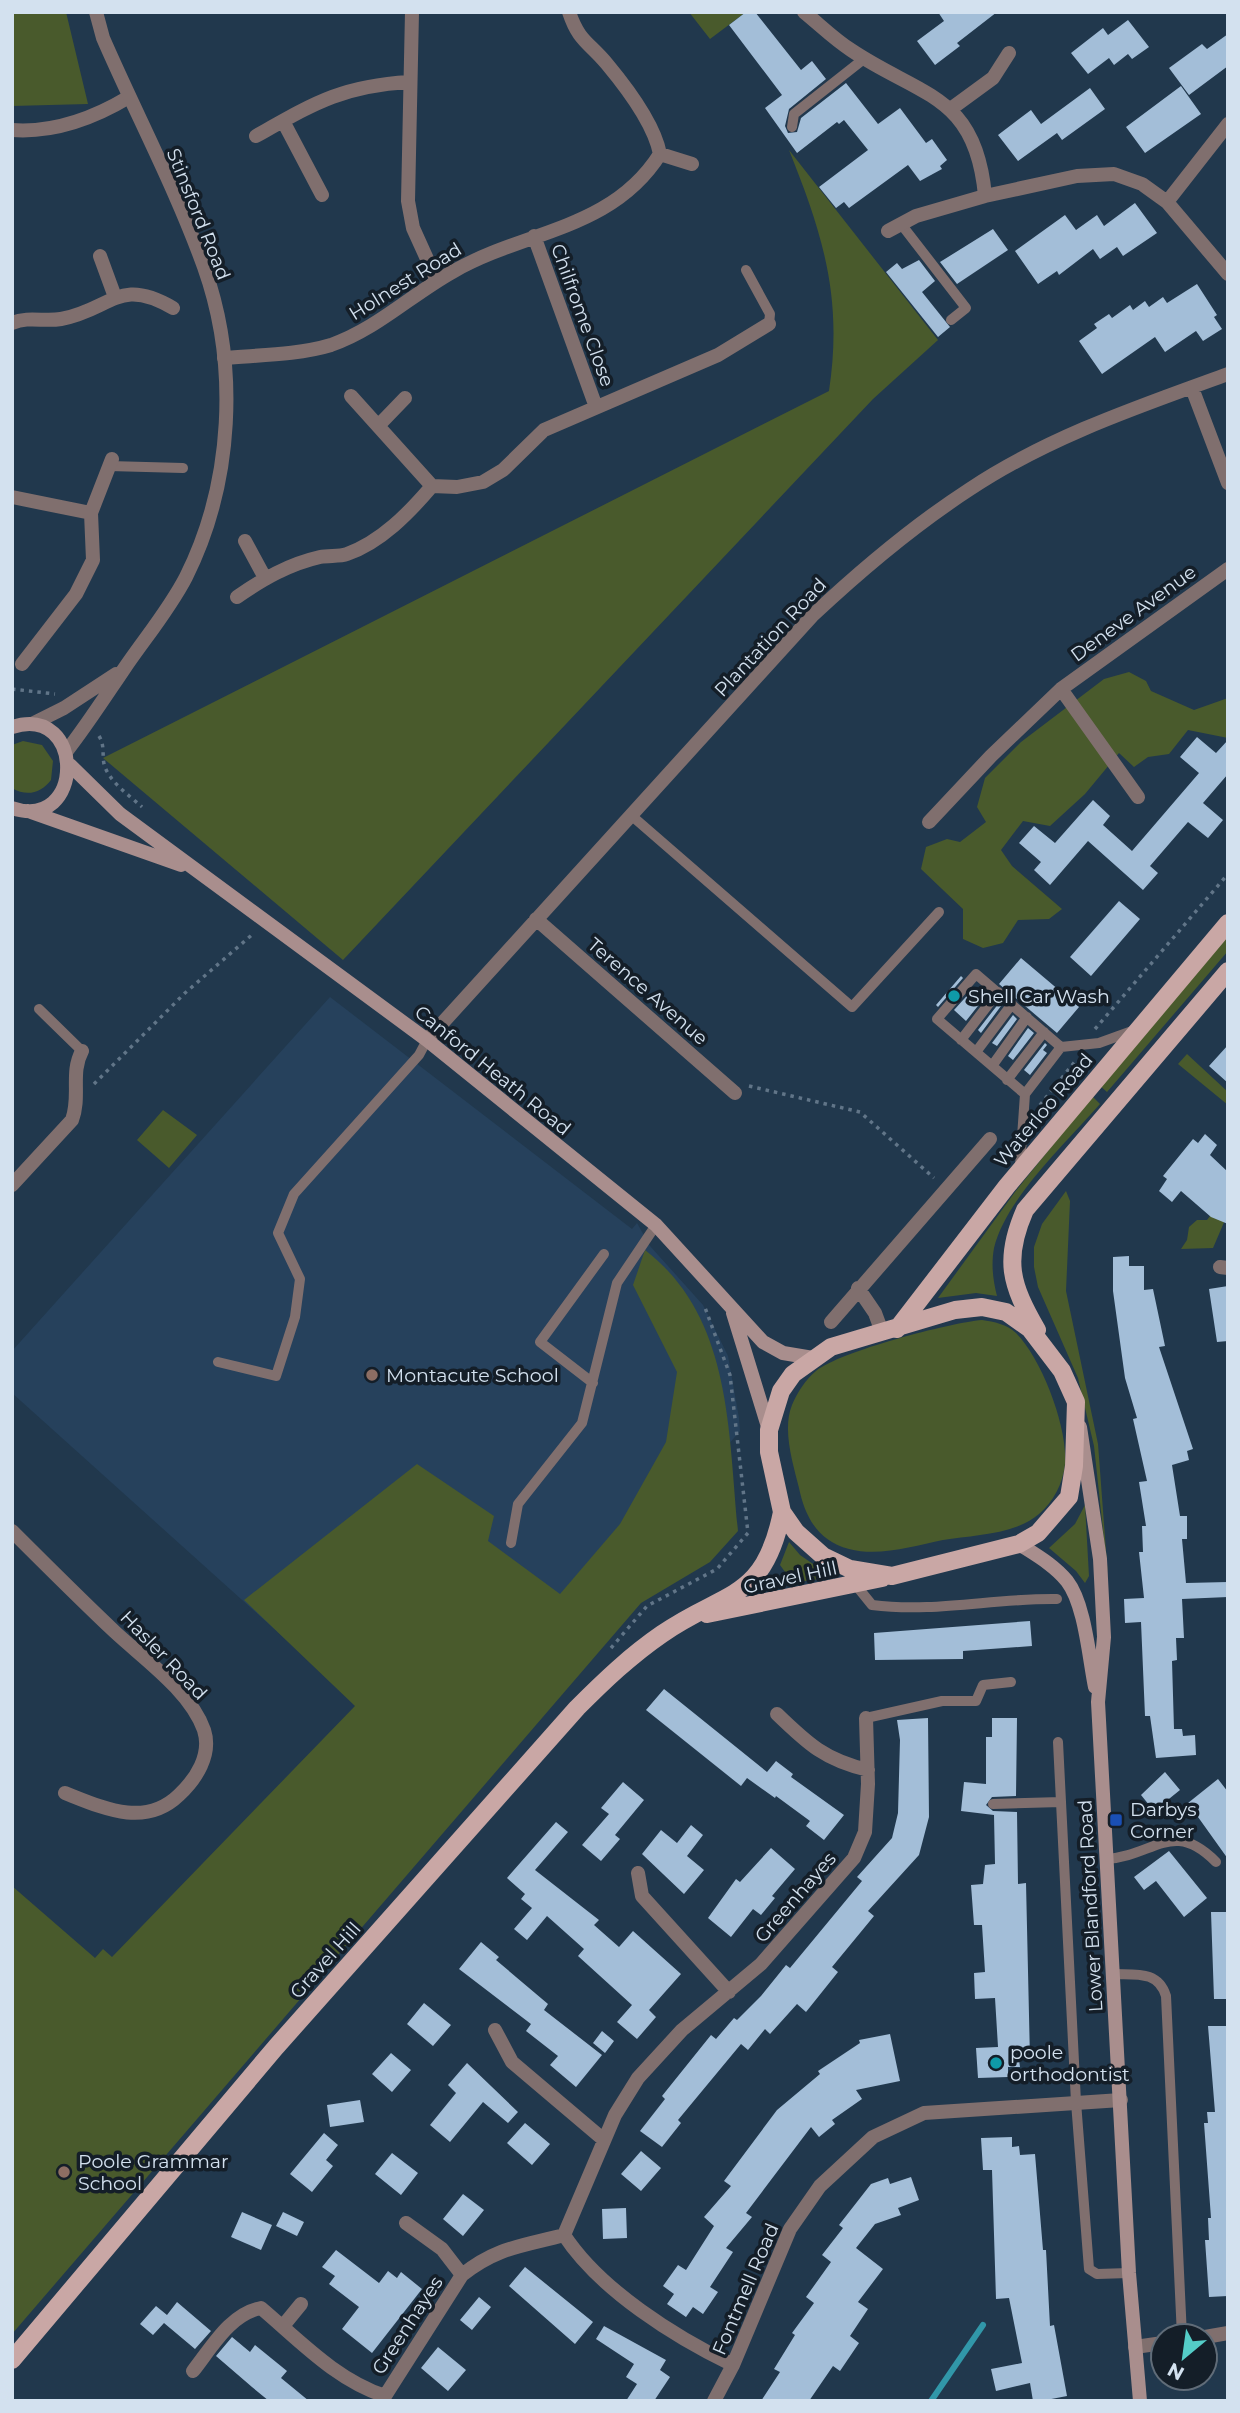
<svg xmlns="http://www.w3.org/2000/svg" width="1240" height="2413" viewBox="0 0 1240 2413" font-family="Montserrat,sans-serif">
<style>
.built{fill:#26415c}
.green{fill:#495a2c}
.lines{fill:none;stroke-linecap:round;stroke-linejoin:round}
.stream{stroke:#3197a9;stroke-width:6}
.building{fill:#a3bed8}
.path{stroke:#617588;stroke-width:3.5;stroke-dasharray:3.5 5;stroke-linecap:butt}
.service{stroke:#806f6e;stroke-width:10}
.minor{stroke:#806f6e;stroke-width:14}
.tertiary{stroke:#806f6e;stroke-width:14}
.secondary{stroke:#a98e8d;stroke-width:14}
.primary{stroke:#c9a7a5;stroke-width:18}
.culture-dot{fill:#0f9aa8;stroke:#141e28;stroke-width:2.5}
.education-dot{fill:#8d6e63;stroke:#141e28;stroke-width:2.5}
.transit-dot{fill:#1a4fb4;stroke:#141e28;stroke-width:2.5}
.labels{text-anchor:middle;stroke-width:7;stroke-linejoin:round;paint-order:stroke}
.street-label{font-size:19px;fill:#d3e1ef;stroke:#141e28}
.poi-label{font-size:19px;fill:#d3e1ef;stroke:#141e28;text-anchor:start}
</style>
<rect width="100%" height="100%" fill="#21384d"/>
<path class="built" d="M330,997l302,232 5,-6 13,23 53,59 25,51 11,62 1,13 -299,348 -429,-386v-42z"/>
<path class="green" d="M12,12h54l22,92 -76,2z
M689,12h57l-36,27z
M789,150l149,190 -65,59 -530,561 -240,-202 726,-367c14,-93 -6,-156 -40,-241z
M1129,672l17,9 5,10 43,19 34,-12v40l-40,-8 -19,24 -21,3 -14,10 -15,-14 -34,41 -35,32 -27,-5 -22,29 11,16 50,43 -13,10 -31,1 -15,23 -20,5 -20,-9v-30l-42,-40 5,-22 21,-8 13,3 26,-20 -9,-15 8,-29 36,-36 83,-63z
M23,741l19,4 11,16 -2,19c-10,13 -24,17 -39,8v-43z
M1228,932v19l-121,141 -8,-7z
M1187,1054l41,38v13l-50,-41z
M1092,1096l8,8c-33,38 -94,94 -106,144 -3,17 -1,32 3,48l-21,-3 -38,5 77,-106z
M163,1110l34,25 -28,33 -32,-28z
M1066,1191l4,10 -4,90 32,153 10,133 -14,-131 -16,-68 -40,-91 -4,-20v-20l8,-23z
M1213,1212l15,1 -15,35 -32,1 6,-9 2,-13 8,-7h10z
M645,1250c87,67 83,180 93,281l-28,31 -69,41 -629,731v-448l83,72 8,-9 9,8 243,-251 -111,-106 173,-136 77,52 -6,25 72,53 60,-70 46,-82 11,-70 -44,-87z
M982,1320c12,2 25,4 34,13 26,26 52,95 49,131 -2,20 -12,38 -26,50 -24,21 -66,21 -96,26 -29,6 -64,17 -94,9 -31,-8 -44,-32 -50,-61 -6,-25 -17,-58 -7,-83 5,-12 14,-26 24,-34 25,-20 133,-48 166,-51z
M1085,1505l4,71 -4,7 -9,-12 -27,-23 26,-24z
M789,1542l11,13 32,22 -39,6 -13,-18z"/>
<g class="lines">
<path class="stream" d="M931,2401l52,-76"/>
</g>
<path class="building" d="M746,12h9l46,58 11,-9 14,18 -37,30 -4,17 3,7 9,-1 4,-14 45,-35 32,41 22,-16 26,35 6,-4 15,21 -7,6 2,3 -22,12 -12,-16 -59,43 -5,-6 -8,6 -17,-21 49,-37 -24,-30 -5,4 -2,-2 -40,31 -32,-45 17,-13 -53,-70z
M938,12h59l-40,31 3,3 -25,19 -18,-24 27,-20z
M1128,20l21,27 -17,12 -4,-5 -14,11 -5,-7 -21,16 -17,-21 32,-25 5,7z
M1228,34v32l-39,29 -20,-27 33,-24 5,5z
M1181,86l20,28 -56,39 -19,-26z
M1090,88l15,21 -43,31 -5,-7 -39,28 -20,-26 33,-25 10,14z
M1135,203l22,30 -34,23 -6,-9 -17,12 -7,-10 -34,26 -2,-4 -19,13 -23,-33 50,-36 11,15 21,-15 7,11z
M993,229l15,21 -51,34 -17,-22z
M919,260l16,21 -13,11 28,35 -12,10 -52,-65 11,-9 5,6z
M1197,284l20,31 -3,2 8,12 -19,12 -7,-10 -31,21 -10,-15 -53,37 -23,-33 18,-13 -3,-4 15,-10 3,4 18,-13 3,5 12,-9 4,6 14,-10 4,6z
M1197,737l19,16 12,-13v34l-25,29 20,17 -15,18 -20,-16 -38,44 8,7 -15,17 -55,-49 -38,44 -16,-15 7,-8 -22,-19 15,-17 21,17 38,-43 17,16 -7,9 29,26 67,-78 -19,-16z
M1119,901l21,18 -49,57 -21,-19z
M1021,958l58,49 -22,26 -58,-49z
M961,976l2,2 -25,29 -2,-2z
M974,988l11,9 -19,24 -12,-11z
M999,1003l2,3 -20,27 -3,-3z
M1013,1015l4,4 -20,27 -5,-3z
M1028,1028l6,5 -21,27 -5,-4z
M1045,1043l2,2 -4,5 4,3 -17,22 -6,-5z
M1228,1045v38l-19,-17z
M1205,1134l12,11 -7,10 18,17v52l-17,-7 -30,-26 -9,11 -13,-11 8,-12 -4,-3 30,-37 5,4z
M1129,1256v10h15v24l9,-1 12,57 -6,1 34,102 -6,2 2,9 -17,5 8,51h7v23h-5l4,44 42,-1v15l-46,2 2,39h-8l1,22 -5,1 2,68h8l1,7 12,-1 1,20 -40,3 -6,-42h-5l-4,-94 -16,1 -1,-24 20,-1 -5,-46h4l-1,-26h4l-7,-44 8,-1 -14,-62 4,-1 -12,-40 -12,-87v-34z
M1228,1286v55l-11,1 -8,-53z
M1030,1621l2,25 -69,5v8l-88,1 -1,-27z
M664,1689l103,83 9,-11 17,13 -2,3 53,38 -20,25 -18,-14 4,-5 -34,-25 -1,2 -28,-20 -6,8 -95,-76z
M928,1718l1,99 -10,38 -51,56 6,5 -42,51 6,5 -32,40 -9,-8 -27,30 -5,-5 -17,21 -7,-6 -63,76 3,3 -19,24 -22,-16 25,-32 -3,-3 49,-61 5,4 18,-21 3,2 24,-24 25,-31 4,3 72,-87 -5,-4 35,-39 6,-25 2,-73 -3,-20z
M992,1718h25l-1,78 -24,1 -6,8 7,6 24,1 1,72 8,-1 4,176 -11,1 1,7h-12v10l-30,1 -2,-30 22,-1 -3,-49 -20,1 -1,-26 11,-1 -3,-47h-8l-3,-40 12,-1 2,-19 10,-1 -1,-49 -33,-4 3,-29 22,2v-47h6z
M1165,1772l15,18 -26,21 -13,-16z
M1218,1779l10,13v67l-40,-56z
M623,1782l21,18 -29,35 5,4 -19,22 -19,-16 27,-31 -8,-6z
M556,1822l12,10 -33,38 64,50 -5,5 25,22 14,-16 48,43 -32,36 7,7 -19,22 -20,-17 15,-17 -54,-49 6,-7 -37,-33 -20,24 -13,-11 18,-21 -11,-9 4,-5 -18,-16z
M691,1825l12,10 -16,21 17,14 -20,24 -42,-40 19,-24 16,13z
M771,1848l24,21 -23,27 3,2 -14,17 -8,-6 -22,28 -23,-19 28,-39 4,3z
M1169,1851l38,47 -23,19 -28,-36 -12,9 -10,-13z
M1211,1912h17v87h-14z
M481,1942l18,15 -3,3 52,44 -4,6 58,45 -26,32 -26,-22 8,-9 -32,-25 5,-7 -72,-55z
M424,2003l27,22 -18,21 -26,-22z
M1208,2026h20v270l-19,1 -4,-57h4l-1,-22h3l-7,-95h4l-1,-11h8z
M602,2031l12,10 -9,12 -12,-10z
M890,2034l10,47 -44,9 6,9 -30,21 3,4 -16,13 -8,-10 -65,86 6,4 -26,31 7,4 -23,35 8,5 -15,22 -10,-7 -7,10 -19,-13 7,-10 -11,-8 15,-21 8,5 28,-44 -10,-9 27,-31 -7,-5 53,-71 43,-36 -2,-3 42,-28 -1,-3z
M391,2053l20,17 -19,22 -20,-18z
M467,2063l51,49 -10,11 -25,-21 -33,40 -20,-17 26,-32 -8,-8z
M360,2100l4,22 -34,5 -3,-22z
M525,2123l25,21 -18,21 -25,-22z
M324,2133l14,12 -12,15 7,6 -21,26 -22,-18z
M1012,2137v10l7,-1 1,9 15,-1 8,96h3l4,76 4,-1 13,71 -26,5h-8l-3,-18 -34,8 -5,-22 31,-6 -13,-65 -13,1 -4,-129h-9l-2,-32z
M641,2151l20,17 -20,23 -20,-17z
M392,2153l26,20 -17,22 -26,-21z
M911,2177l8,23 -21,8 3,7 -26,9 -19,24 27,21 -25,33 10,7 -18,27 9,7 -19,28 -7,-5 -24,35h-48l19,-29 -6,-3 21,-34 -3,-2 22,-30 -8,-6 25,-35 -9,-7 21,-27 -4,-3 32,-41 17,-6 2,6z
M463,2194l21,16 -21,26 -20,-17z
M626,2208l1,30 -24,1 -1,-30z
M242,2212l30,13 -11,25 -30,-13z
M283,2212l21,10 -7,14 -21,-10z
M336,2250l43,33 9,-12 9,7 4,-6 21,17 -50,64 -30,-24 17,-22 -30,-23 6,-8 -13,-9z
M525,2267l68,55 -18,22 -66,-58z
M479,2297l12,10 -19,23 -12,-10z
M177,2302l34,29 -16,18 -31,-26 -11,12 -13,-11 16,-18 11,9z
M604,2326l62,34 -6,10 10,7 -16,24h-28l11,-17 -11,-7 8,-13 -38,-25z
M232,2337l18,15 5,-7 32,26 -6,7 28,23h-40l-17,-14 -36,-31z
M438,2347l28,23 -18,21 -27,-23z"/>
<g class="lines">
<path class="path" d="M12,689l43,5
M99,736c6,10 3,18 5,28 5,18 25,31 38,43
M1095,1029l133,-155
M94,1084l91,-91 69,-60
M749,1086l111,26 74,66
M1040,1105l37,-46
M611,1648l36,-42 70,-37 31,-36 -18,-158 -26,-70"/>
<path class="service" d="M792,127l2,-13 71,-56
M901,224l65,84 -15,12
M746,270l24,44 -1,10
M109,466l74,2
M632,816l220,191 87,-95
M39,1009l43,42
M961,1040l37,-48
M976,1052l36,-48
M992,1066l35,-49
M1007,1080l37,-48
M1025,1094l-88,-75 39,-45 85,73 38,-4 36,-13
M1020,1166l5,-72 36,-47
M218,1362l58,14 19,-59 5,-38 -22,-46 16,-39 125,-139 8,-15
M593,1383l-53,-41 64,-88
M511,1543l7,-39 64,-81 35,-140 39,-58
M855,1584l17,21c63,8 122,-7 185,-6
M866,1718l76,-17h34l7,-16 28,-3
M1058,1742l18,360 13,167 8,5 32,-1
M993,1804l68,-2
M1106,1859c48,-3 67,-41 110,3
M1113,1974c22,1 45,-4 53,22l16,340"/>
<path class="minor" d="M412,12l-4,189 5,27 24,53
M804,12c16,13 30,27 47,38 70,47 125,44 134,146
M952,108l41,-30 16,-25
M283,121l39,74
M12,130c41,3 82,-12 117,-33
M256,136c57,-32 85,-50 153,-54
M660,154l32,10
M1167,202l61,-78
M888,231l28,-15 69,-20 92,-20 37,-2 28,10 25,18 61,72
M534,236l62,171
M100,256l15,41
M12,323c17,-7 32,-1 49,-4 50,-9 57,-43 112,-11
M224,358c34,-3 74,-3 107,-13 46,-16 81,-51 123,-74 72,-41 158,-41 206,-117 -6,-31 -33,-66 -53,-90 -18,-22 -28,-22 -38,-52
M1192,388l36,95
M351,396l81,90
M378,426l27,-28
M12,497l79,16
M245,541l20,37
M237,597c26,-18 52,-33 83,-40 9,-2 19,0 27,-3 34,-12 62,-41 85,-68l25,1 26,-5 20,-12 41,-40 174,-75 51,-31
M22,664l54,-70 17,-34 -2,-47 21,-54
M1061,689l77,108
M929,822l62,-66 70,-67 167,-120
M536,919l199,174
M427,1040l385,-424c49,-46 101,-90 158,-127 78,-52 170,-83 258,-115
M12,1185l60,-65c9,-24 -2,-47 10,-69
M1220,1267l8,1
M858,1288l17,25 7,19
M831,1322l159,-183
M12,1531c34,34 68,68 103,101 29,27 75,59 89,98 8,25 -8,49 -25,65 -34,33 -76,13 -114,-2
M777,1714c31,30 48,46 91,56
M638,1873l4,23 87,96
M495,2030l17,32 92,78
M406,2223l36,26 20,26
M283,2326l18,-22
M1205,2337l23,-4
M1135,2347l28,-4
M733,2365c-58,-28 -133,-75 -169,-130l51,-120 23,-37 44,-48 79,-66 93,-106 11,-26 3,-48 -2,-66
M193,2371c19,-24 37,-57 68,-63 39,33 75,72 124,88l77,-121c35,-28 61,-29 102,-40
M714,2401l19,-36 57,-136 30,-43 53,-49 51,-24 197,-13"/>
<path class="tertiary" d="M32,724l32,-16 52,-34
M66,752c21,-27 39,-55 58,-83 21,-31 45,-59 62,-92 47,-94 53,-212 18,-310 -28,-78 -68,-153 -101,-229l-7,-26"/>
<path class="secondary" d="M12,727c74,-24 73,106 0,81
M70,765l50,49 307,226 229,185 107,117 20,11 30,5
M28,811l153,54
M733,1313l36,117
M1080,1427l20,132 4,78 -6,65 31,571 11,128
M1019,1544c17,11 35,21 48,37 18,23 22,77 28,106"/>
<path class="primary" d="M982,1307l24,5 24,17 32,42 14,31 -2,64 -5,31 -31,36 -19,11 -127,32 -42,-7 -27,-13 -27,-24 -14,-20 -13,-60v-22l12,-39 12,-17 38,-27 124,-37z
M897,1329l110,-143 221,-263
M1037,1330c-26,-45 -34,-70 -12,-120l203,-239
M707,1614l175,-36
M12,2360l264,-313 301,-339c27,-27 53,-52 85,-74 63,-44 102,-32 120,-122"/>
</g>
<g class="culture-dot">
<circle cx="954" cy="996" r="7"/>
<circle cx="996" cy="2063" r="7"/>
</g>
<g class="education-dot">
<circle cx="372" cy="1375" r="7"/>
<circle cx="64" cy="2172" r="7"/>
</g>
<rect class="transit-dot" x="1109" y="1813" width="14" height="14" rx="3.5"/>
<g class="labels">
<g class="street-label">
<text transform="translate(199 214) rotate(68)" y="7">Stinsford Road</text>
<text transform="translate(405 281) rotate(-32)" y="7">Holnest Road</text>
<text transform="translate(583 315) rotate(70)" y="7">Chilfrome Close</text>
<text transform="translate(1133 613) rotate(-36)" y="7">Deneve Avenue</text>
<text transform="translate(770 637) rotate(-47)" y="7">Plantation Road</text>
<text transform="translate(648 991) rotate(41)" y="7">Terence Avenue</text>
<text transform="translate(493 1070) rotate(39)" y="7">Canford Heath Road</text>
<text transform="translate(1043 1110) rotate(-50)" y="7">Waterloo Road</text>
<text transform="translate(790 1577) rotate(-12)" y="7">Gravel Hill</text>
<text transform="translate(164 1655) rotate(46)" y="7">Hasler Road</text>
<text transform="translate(795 1897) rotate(-49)" y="7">Greenhayes</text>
<text transform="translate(1090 1906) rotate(-93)" y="7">Lower Blandford Road</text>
<text transform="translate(325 1960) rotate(-48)" y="7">Gravel Hill</text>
<text transform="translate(745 2289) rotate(-67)" y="7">Fontmell Road</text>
<text transform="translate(407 2325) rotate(-57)" y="7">Greenhayes</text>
</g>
<g class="poi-label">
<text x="968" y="1003">Shell Car Wash</text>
<text x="386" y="1382">Montacute School</text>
<text x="1130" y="1816">Darbys<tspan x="1130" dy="22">Corner</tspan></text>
<text x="1010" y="2059">poole<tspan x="1010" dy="22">orthodontist</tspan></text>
<text x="78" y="2168">Poole Grammar<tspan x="78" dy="22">School</tspan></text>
</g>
</g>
<rect width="1240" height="2413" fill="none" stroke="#d3e1ef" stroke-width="28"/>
<g transform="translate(1184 2357) rotate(209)"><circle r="33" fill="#141e28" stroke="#606c78" stroke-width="2"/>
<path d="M0-5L12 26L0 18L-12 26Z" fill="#54cdc8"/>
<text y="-10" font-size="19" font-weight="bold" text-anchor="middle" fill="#d3e1ef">N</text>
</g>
</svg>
